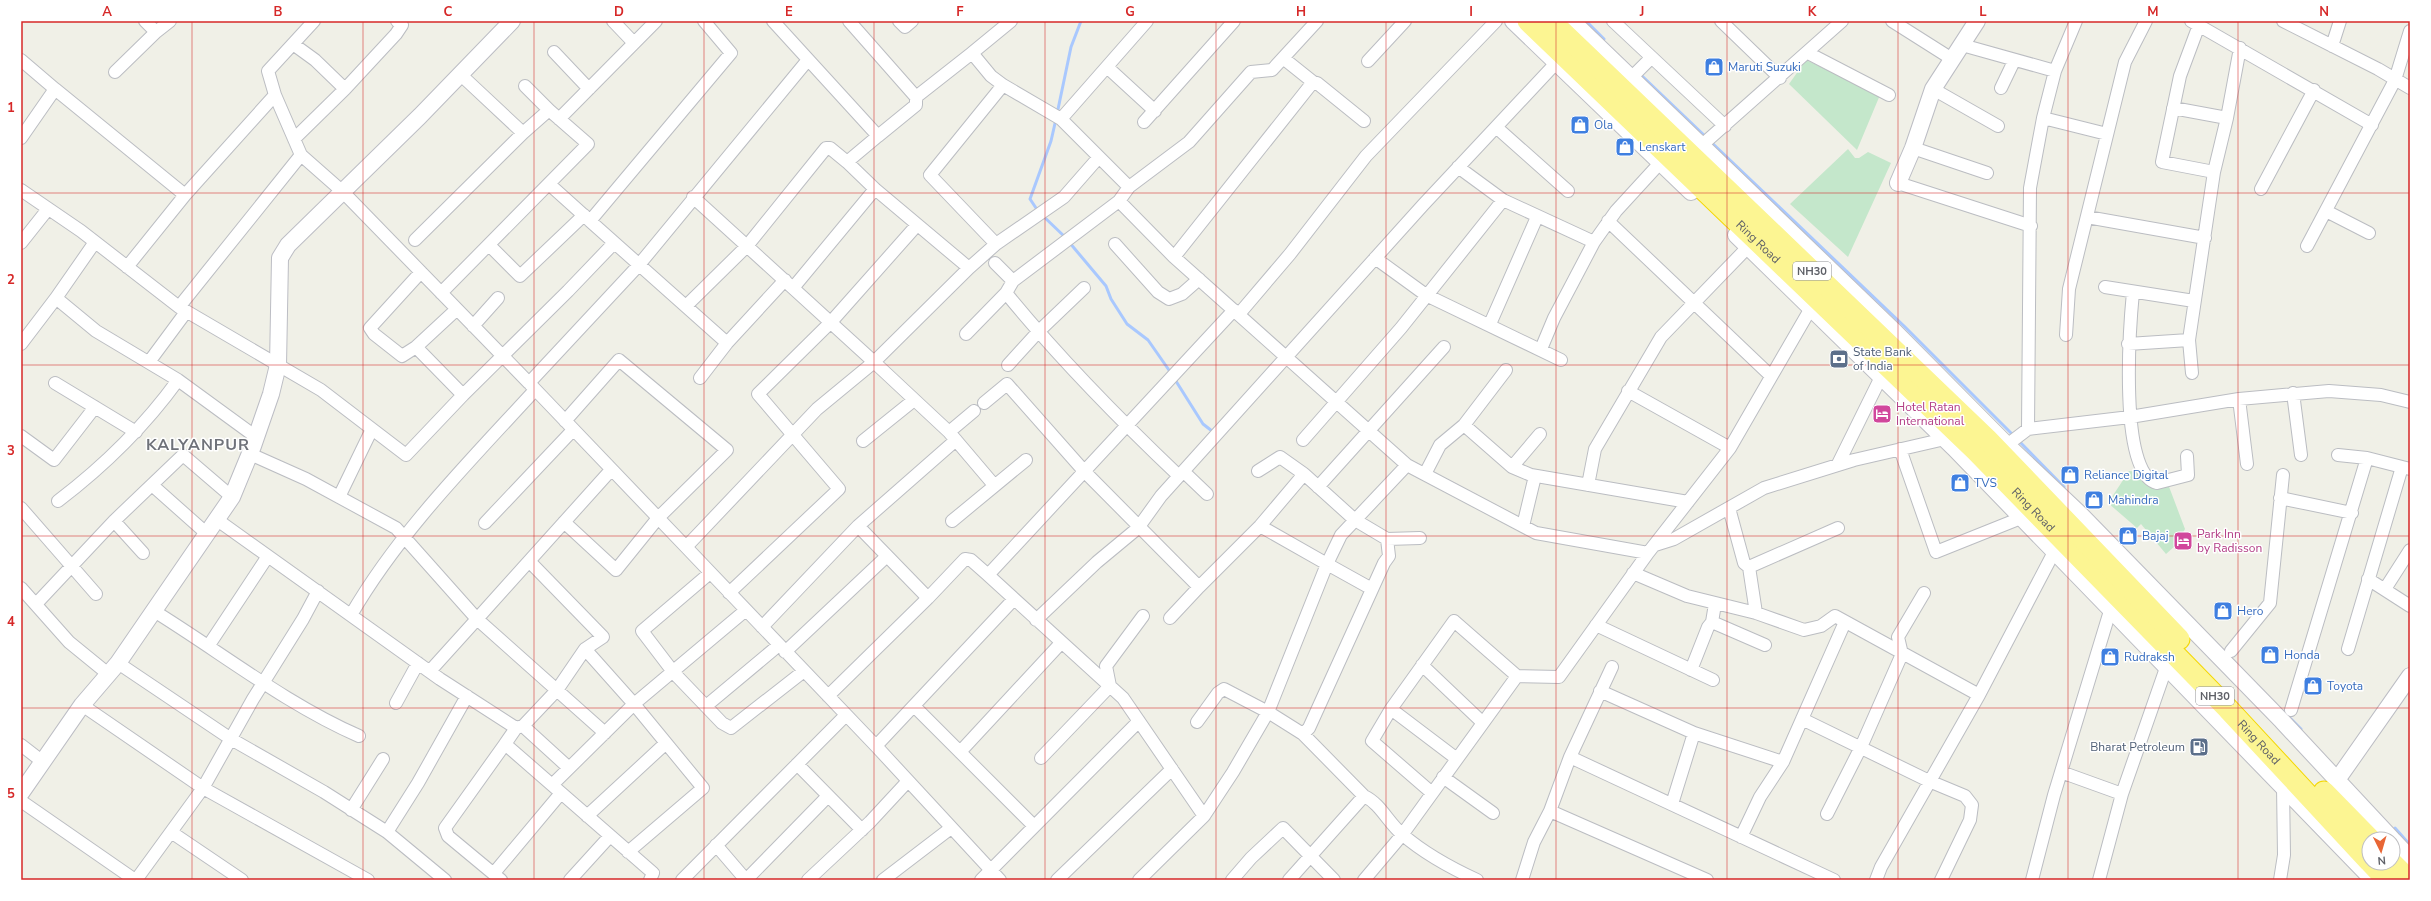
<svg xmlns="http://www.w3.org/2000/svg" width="2431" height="901" viewBox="0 0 2431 901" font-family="'Nunito Sans',sans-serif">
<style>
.green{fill:#c4e7cb}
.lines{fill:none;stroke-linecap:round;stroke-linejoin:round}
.stream{stroke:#a9c8fe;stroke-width:3}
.street-casing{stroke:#bbbdc2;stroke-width:14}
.secondary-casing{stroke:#bcbdc4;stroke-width:18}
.highway-casing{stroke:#f4d703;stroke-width:23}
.street{stroke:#fff;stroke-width:12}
.secondary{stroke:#fff;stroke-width:16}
.highway{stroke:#fcf592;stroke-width:21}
.grid{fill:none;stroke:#d62828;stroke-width:1;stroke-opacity:0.55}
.labels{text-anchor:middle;stroke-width:3;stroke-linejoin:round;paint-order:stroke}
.shield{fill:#fff;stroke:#8e9095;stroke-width:1}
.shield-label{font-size:11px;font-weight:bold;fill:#5e6067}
.shop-label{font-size:12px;fill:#366cbe;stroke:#fff;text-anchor:start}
.street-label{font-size:12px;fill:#5e6067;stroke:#fff}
.service-label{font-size:12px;fill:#4e5e75;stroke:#fff;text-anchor:start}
.hotel-label{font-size:12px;fill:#b23c85;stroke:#fff;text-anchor:start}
.district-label{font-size:16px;font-weight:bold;letter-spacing:1px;fill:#6f7279;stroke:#fff}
.neatline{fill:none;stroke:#d62828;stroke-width:1.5}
.grid-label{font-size:13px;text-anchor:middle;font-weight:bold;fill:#d62828}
</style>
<rect width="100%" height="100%" fill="#f0f0e7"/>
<path class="green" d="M1806,60l74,35 -23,55 -68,-66z
M1848,149l7,9h4l9,-6 23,11 -43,94 -58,-53z
M2129,471l11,1c8,17 10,16 28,12l17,45 -9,16 -10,9 -25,-30 -4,4 -29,-25z"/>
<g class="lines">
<path class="stream" d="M1586,21l18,18
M1641,75l66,63
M1057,114l14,-67 10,-26
M1711,142l193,184 110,110
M1038,211l-8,-12 21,-58 5,-22
M1042,215l23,22
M1069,242l37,44 5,13 16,25 21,16 23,33
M1174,378l29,46 9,7
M2018,440l46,47
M2285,713l16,16
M2395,828l15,17"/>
<g class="street-casing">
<path id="street" d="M145,21l11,11 14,-11
M613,21l21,22
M704,21l27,32 -141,168 137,122
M773,21l105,115 38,-31v-8
M849,21l67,76 56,-44
M899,21l6,6 7,-6
M1011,21l-39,32 19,23 12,9 58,34 68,68 -10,14 55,56 233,208 129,68 112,20 82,-105 81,-140
M1613,21l112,105
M1721,21l59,57
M1892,21l60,38
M2191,21l181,104
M2283,21l95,48 32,19
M2199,25l-19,51 -18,86 52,10
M293,44l22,16 30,29
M1962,45l93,26
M2332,46l8,-25
M554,52l35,37
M1808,53l81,42
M1283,58l30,24
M21,60l34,29
M1368,61l37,-40
M1107,67l48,44
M115,72l41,-40
M1631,78l20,-20
M525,86l24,24
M2001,88l13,-27
M1933,89l65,37
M275,95l-7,-24 46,-50
M2173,108l54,10
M2043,118l64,16
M559,119l97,-98
M1061,119l86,-98
M1144,122l90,-101
M1496,127l72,64
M878,136l-31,26 28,27 94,79 -95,94 75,70 45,53
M21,138l34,-49 130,106 90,-100 26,60 42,37 186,191 109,-117 169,-205
M294,139l51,-50 51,-55 6,-9 -5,-4
M1701,146l141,-125
M1913,148l74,25
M1458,167l45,33 91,42
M1898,183l133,43
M549,184l40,36
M1129,187l60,-45 62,-70 21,-2 45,-49
M2261,189l53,-99
M21,190l60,41 98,76 142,83 85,65 57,-60 -47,-48 41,-38
M693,197l181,165 -57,47 -131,138 190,199 124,134
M2326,211l43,22
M2087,217l118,21
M1608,221l163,155
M415,240l108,-107 -62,-58
M95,242l-39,56 40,33 82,49 78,57
M21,243l27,-34
M996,244l68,-47 35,-40
M1115,244l43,48 11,7 13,-5 17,-15
M489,245l31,31 64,-61
M2307,246l88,-166 15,-49
M1174,257l139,-175 4,1 47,38
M1375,258l51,37 135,65
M995,263l18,18 -7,12c53,65 112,125 173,183
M127,267l58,-72
M969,268l27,-24 -66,-69 73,-90
M1013,281l106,-80
M2105,287l89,14
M793,288l82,-99
M2133,292c-3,31 -15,183 24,191l31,-8 -1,-19
M441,293l147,-149 -39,-34 -26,23
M687,305l60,-59 79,-98h4l17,14
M179,307l122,-152
M1239,314l51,-60 76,-98 130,-135
M1490,324l47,-107
M473,326l25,-28
M966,334l40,-41
M2066,335l3,-46 56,-227 21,-41
M2189,340l3,33
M21,344l35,-46
M2128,344l61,-4 25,-168 13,-54 13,-70
M416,347l-14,9 -28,-22 -4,-6 51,-56
M1541,349l13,-31 40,-76 22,-31 44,-48
M149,362l37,-50
M1008,365l30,-33 46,-44
M700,378l27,-35 58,-63
M55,383l81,49
M530,384l156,163
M1628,391l102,57
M2293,393l8,62
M463,395l105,-104 46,-48
M2239,399l8,65
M984,403l23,-19 77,87 115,116 61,-61 44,-52 -24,-17 -22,14
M1464,425l42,-55
M2028,429l2,-241 13,-70 12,-47 21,-50
M949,432l25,-21
M21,436l33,24 41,-53
M1303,440l98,-112 102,-128
M863,441l51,-41
M2007,445l21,-16 102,-12 109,-18 90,-8 52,4 29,7
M1900,449l36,103 85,-34
M250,454l56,25 90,49 81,91 134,-149
M2338,455l29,3
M1838,464l43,-87
M1512,467l28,-33
M1184,472l23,22
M1304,474l51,46 32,19 33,-1
M1425,474l15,-29 24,-20 48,42 19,8 157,27
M152,485l54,48
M1588,485l7,-36 66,-112 87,-90
M1318,487l126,-140
M339,497l33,-68
M2280,498l72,15
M58,501c46,-35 86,-74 120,-121
M21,508l75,86
M1729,508l15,55 5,4 7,46
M216,519l224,160 76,49 -11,16 148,129 -3,7
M114,521l29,32
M952,521l74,-61
M564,522l52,48 42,-52 69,-68 -108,-90 -54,61
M485,523l88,-93
M858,526l98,-86
M1523,526l12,-50
M1655,545l19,-6 90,-51 90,-28 91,-21
M529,561l74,76 -18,12 49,55 69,84 -75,64
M1749,567l89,-39
M710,573l-68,58 32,42 48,50 9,5 73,-57
M1633,573l54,23 69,17 48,17 17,-4 14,-10 144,79
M2368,579l42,27
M21,588l48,54 38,31
M1372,589l-45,-25 14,-29 66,-70
M2385,589l25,-39
M729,593l110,-104 -81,-95 73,-72 86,-97
M928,598l37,-39 6,1 17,15
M36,604l78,-83 69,-66 49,42
M154,611c68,42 132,93 205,125
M351,615c48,-83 119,-154 184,-225
M1170,618l29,-31
M1036,620l61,-58 41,-34 23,-32 262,-291 133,-142
M1712,622l53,23
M1596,625l117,55
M762,627l96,-101 70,72 -100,98
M209,645l59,-89
M2348,649l54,-182
M2231,651l39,-48 13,-128
M785,652l102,-96
M118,663l113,76 93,53 63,40 31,-49 49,-87
M1422,665l61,58
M1691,670l17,-43 4,-5 3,-18
M430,671l47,-52 128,114
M1600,691l94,42 89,29
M396,703l22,-40
M82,705l121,83 50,-89 50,-80 15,-28
M706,706l73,-61
M914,706l120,120
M1391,709l66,50
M2291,710l76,-252 43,11
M1802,719l127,62 36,15 7,9 -2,15 -29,60
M1197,722l21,-29 6,-4 44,23 35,22 6,-6 75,-165 5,-7 -2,-17
M523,726l46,42
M516,728l7,-2 34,-36 28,-41
M1303,734l61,62
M21,745l22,17
M876,746l138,-147
M960,752l101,-109
M1570,757l264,123
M1041,758l69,-72 -4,-20 37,-50
M797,764l65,66
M2061,772l61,22
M1443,777l50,36
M552,785l82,-81 112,-94
M1432,793l-60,-52 19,-32 63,-88 63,55
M21,801l114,79
M1672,804l22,-71
M351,810l32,-51
M1550,811l20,-54 42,-90
M1827,814l34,-67 41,-93 -4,-17 26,-44
M587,816l79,-73
M1204,816l29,-44 35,-60 59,-148 -67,-38
M171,832l71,48
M387,832l58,48
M1741,837l19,-40 23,-35 62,-140
M716,845l30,35
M494,873l67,-80
M136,880l67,-92 165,92
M501,880l-53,-44 -3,-8 60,-84
M570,880l40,-44
M682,880l164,-165
M746,880l82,-84
M808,880l62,-58 38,-41
M883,880l68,-52
M981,880l158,-159
M1057,880l115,-111
M1139,880l65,-64 -81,-118 -135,-123 246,-265
M1232,880l19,-22 32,-30 51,52
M1289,880l75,-84c17,8 24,27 39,39 22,19 48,33 74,45
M1364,880l38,-45 115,-159 42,1 89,-124
M1522,880l12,-38 16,-31 157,69
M1876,880l5,-13 98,-172 75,-143 -3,-7
M2032,880l22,-85 56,-184
M2099,880l23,-86 44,-126
M2280,880l4,-25 -1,-68"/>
</g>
<g class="secondary-casing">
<path id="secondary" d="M1513,21l178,171
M1572,21l321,309 114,115 74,70 201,206 110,118
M1898,183l15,-35 20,-59 44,-68
M1736,235l218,213 419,432
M2337,780l73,-104
M21,793l61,-88 36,-42 114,-166 21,-51 18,-52 7,-29 2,-107 8,-13 132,-129 92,-95
M2393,840l17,18"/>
</g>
<g class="highway-casing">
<g id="highway">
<path id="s1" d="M1528,21l447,429 253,259 141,152"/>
<path d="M1551,21l436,418 192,200"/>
<path d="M2324,792l46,47"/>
<path d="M2371,863l16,17"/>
<path d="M2392,863l17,17"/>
</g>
</g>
<use href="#street" class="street"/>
<use href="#secondary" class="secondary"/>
<use href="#highway" class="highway"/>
</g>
<path class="grid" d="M192,21v859M363,21v859M534,21v859M704,21v859M874,21v859M1045,21v859M1216,21v859M1386,21v859M1556,21v859M1727,21v859M1898,21v859M2068,21v859M2238,21v859M21,193h2389M21,365h2389M21,536h2389M21,708h2389"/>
<defs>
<g id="shop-square" transform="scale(1)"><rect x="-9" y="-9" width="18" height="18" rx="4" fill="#3f7fe0" stroke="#fff"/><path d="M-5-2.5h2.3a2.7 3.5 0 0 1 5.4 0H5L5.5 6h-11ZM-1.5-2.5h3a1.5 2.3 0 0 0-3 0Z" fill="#fff"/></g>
<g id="bank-square" transform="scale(1)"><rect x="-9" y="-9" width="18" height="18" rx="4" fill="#5c6f8a" stroke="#fff"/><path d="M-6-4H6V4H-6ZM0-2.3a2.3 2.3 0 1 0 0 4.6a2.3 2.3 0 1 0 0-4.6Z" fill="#fff"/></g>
<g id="hotel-square" transform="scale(1)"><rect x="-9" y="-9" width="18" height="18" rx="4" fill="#d1479c" stroke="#fff"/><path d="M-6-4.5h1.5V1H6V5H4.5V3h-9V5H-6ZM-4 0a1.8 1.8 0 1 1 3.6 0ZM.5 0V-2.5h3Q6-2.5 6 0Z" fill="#fff"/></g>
<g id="fuel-square" transform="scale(1)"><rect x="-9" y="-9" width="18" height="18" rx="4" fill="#5c6f8a" stroke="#fff"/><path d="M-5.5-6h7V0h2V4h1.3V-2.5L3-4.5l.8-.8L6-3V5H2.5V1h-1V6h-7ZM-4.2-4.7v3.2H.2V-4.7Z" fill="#fff"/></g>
</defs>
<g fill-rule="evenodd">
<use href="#shop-square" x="1714" y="67"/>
<use href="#shop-square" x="1580" y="125"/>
<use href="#shop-square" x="1625" y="147"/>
<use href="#bank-square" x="1839" y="359"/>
<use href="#hotel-square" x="1882" y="414"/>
<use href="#shop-square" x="2070" y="475"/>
<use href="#shop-square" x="1960" y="483"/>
<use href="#shop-square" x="2094" y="500"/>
<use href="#shop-square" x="2128" y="536"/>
<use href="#hotel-square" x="2183" y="541"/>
<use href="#shop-square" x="2223" y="611"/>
<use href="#shop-square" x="2270" y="655"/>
<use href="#shop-square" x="2110" y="657"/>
<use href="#shop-square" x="2313" y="686"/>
<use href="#fuel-square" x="2199" y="747"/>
</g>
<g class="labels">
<g class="shield">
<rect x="1793" y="262" width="38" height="18" rx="3"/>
<rect x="2196" y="687" width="38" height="18" rx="3"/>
</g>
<g class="shield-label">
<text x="1812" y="275">NH30</text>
<text x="2215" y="700">NH30</text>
</g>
<g class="shop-label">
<text x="1728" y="71">Maruti Suzuki</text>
<text x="1594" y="129">Ola</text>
<text x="1639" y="151">Lenskart</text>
<text x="2084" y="479">Reliance Digital</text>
<text x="1974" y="487">TVS</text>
<text x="2108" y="504">Mahindra</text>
<text x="2142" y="540">Bajaj</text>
<text x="2237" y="615">Hero</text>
<text x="2284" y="659">Honda</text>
<text x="2124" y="661">Rudraksh</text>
<text x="2327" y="690">Toyota</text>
</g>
<g class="street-label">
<text dy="4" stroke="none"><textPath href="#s1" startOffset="319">Ring Road</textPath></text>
<text dy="4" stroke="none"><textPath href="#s1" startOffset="703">Ring Road</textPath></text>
<text dy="4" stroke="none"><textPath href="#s1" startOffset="1027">Ring Road</textPath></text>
</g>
<g class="service-label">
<text x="1853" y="356">State Bank<tspan x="1853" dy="14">of India</tspan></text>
<text x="2185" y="751" text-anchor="end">Bharat Petroleum</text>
</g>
<g class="hotel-label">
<text x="1896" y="411">Hotel Ratan<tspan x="1896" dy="14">International</tspan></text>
<text x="2197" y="538">Park Inn<tspan x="2197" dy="14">by Radisson</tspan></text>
</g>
<g class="district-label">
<text x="198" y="450">KALYANPUR</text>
</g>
</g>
<rect width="2431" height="901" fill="none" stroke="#ffffff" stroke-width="44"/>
<g transform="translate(2381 851) rotate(175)"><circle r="19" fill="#ffffff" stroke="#bfbfc2"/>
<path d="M0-3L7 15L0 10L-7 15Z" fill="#e86635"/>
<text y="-6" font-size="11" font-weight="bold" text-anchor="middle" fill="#5e6067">N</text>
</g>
<rect x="22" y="22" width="2387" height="857" class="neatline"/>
<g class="grid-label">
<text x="107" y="16">A</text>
<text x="278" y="16">B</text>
<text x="448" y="16">C</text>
<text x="619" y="16">D</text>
<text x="789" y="16">E</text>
<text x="960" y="16">F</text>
<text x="1130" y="16">G</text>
<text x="1301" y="16">H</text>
<text x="1471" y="16">I</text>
<text x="1642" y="16">J</text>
<text x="1812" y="16">K</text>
<text x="1983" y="16">L</text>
<text x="2153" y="16">M</text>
<text x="2324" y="16">N</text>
<text x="11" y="112">1</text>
<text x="11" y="284">2</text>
<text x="11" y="455">3</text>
<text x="11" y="626">4</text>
<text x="11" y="798">5</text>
</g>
</svg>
